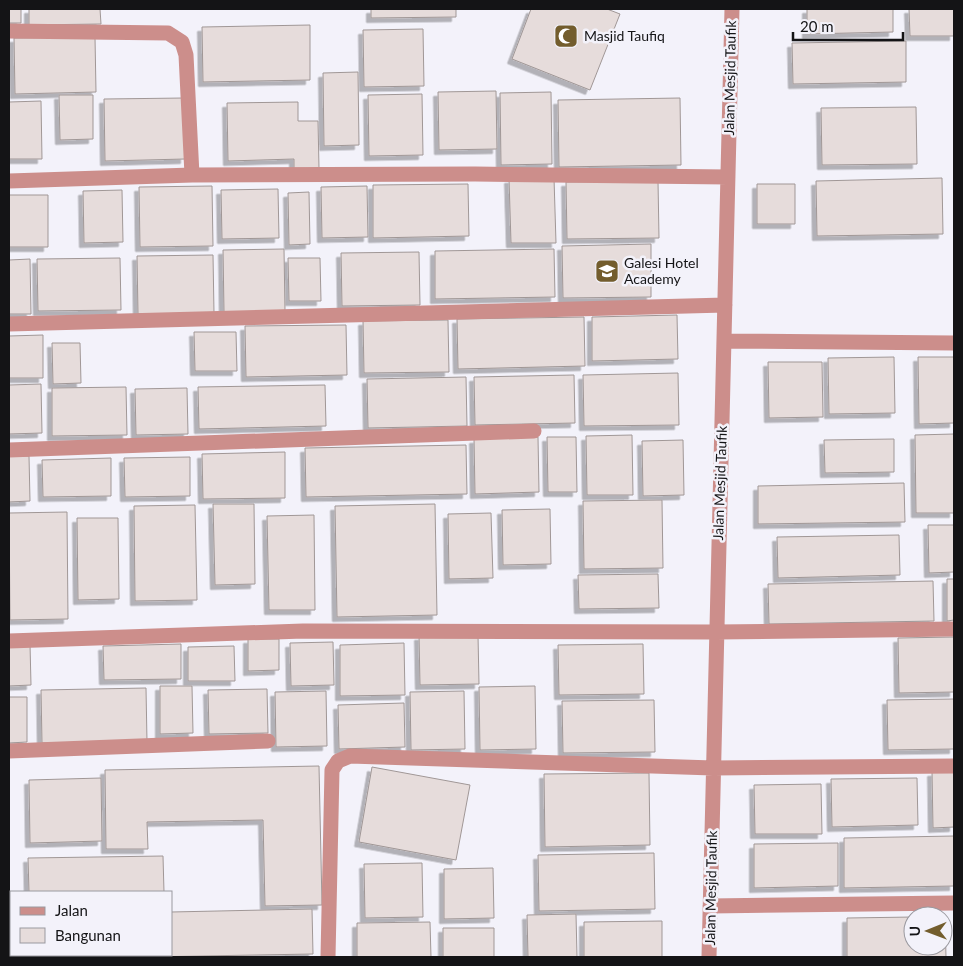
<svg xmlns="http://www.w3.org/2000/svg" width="963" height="966" viewBox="0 0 963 966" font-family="Lato,sans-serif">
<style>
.building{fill:#e6dcdb;stroke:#a09796;filter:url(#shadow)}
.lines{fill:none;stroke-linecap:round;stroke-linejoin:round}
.minor{stroke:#cc8e8b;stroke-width:15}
.labels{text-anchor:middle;stroke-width:5;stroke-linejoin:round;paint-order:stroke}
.poi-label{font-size:14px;fill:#141416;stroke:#f3f2fa;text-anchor:start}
.street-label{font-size:14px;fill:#141416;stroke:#f3f2fa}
</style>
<defs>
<filter id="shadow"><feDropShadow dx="-4.5" dy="4.5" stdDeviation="0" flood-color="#0004"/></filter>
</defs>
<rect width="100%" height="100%" fill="#f3f2fa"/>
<path class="building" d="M9,9h12v14h-12z
M29,9h71l1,15 -72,1z
M371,9h85v8l-85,1z
M531,9h76l13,5 -30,76 -78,-31z
M807,9h86v23l-86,2z
M909,9h45v27h-44z
M310,25v55l-107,2 -1,-55z
M423,29l1,57 -60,1 -1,-57z
M95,37l1,55 -81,2 -1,-56z
M906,41v41l-113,2 -1,-41z
M358,72l1,73 -35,1 -1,-73z
M496,91l1,58 -58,1 -1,-58z
M551,92l1,72 -51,1 -1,-72z
M422,94l1,61 -54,1 -1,-61z
M59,95h34v44l-33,1z
M184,98l1,61 -80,2 -1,-62z
M680,98l1,67 -122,2 -1,-67z
M41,101l1,58h-33v-57z
M298,102v19h20l1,47 -25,1v-10l-66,2 -1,-58z
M916,107l1,57 -95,1 -1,-57z
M554,178l2,65h-45l-2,-64z
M942,178l1,56 -126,2 -1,-55z
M658,181l1,57 -92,1 -1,-57z
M468,184l1,52 -96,2v-53z
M757,184h38v40h-38z
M212,186l1,60 -73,1 -1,-60z
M367,186l1,51 -46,1 -1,-51z
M278,189l1,49 -57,1 -1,-49z
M122,190l1,52 -39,1 -1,-52z
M309,192l1,52 -21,1 -1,-52z
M9,195h39v52h-39z
M651,244v53l-88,1 -1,-52z
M284,249l1,62 -61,1 -1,-62z
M554,249l1,48 -120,2v-48z
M419,252l1,53 -78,1 -1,-53z
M213,255l1,58 -76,1 -1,-58z
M120,258l1,52 -83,1 -1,-52z
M288,258h32l1,43h-32z
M30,259l1,55h-22v-54z
M677,315l1,44 -86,2v-44z
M584,317l1,49 -127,3 -1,-50z
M448,320l1,52 -85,1 -1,-52z
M346,325l1,50 -101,2 -1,-51z
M194,332h42l1,39h-42z
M43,335v43h-34v-42z
M52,343h28l1,40 -28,1z
M894,357l1,56 -66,1 -1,-56z
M918,357h36v66l-35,1z
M768,362h54l1,55 -54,1z
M678,373l1,52 -95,1 -1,-51z
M574,375l1,48 -100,2 -1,-48z
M466,377l1,49 -99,2 -1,-49z
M41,384l1,49 -33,1v-49z
M325,385l1,41 -127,3 -1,-42z
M126,387l1,48 -75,1v-48z
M187,388l1,46 -52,1 -1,-46z
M954,434v79h-38l-1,-78z
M632,435l1,60h-46l-1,-59z
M538,437l1,55 -64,2 -1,-55z
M547,437h29l1,55h-29z
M894,439v33l-69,1 -1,-33z
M683,440l1,55 -41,1 -1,-55z
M466,445l1,49 -161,3 -1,-49z
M285,452v46l-82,1 -1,-45z
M9,456h20l1,45 -21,1z
M190,457v39l-65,1 -1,-39z
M111,458v38l-68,1 -1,-37z
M904,483l1,39 -147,2v-38z
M662,500l1,68 -79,1 -1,-68z
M213,504h41l1,80 -40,1z
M435,504l2,111 -100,2 -2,-111z
M195,505l2,95 -62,1 -1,-95z
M550,509l1,55 -48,1 -1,-55z
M67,512l1,107 -58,1 -1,-107z
M491,513l2,65 -44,1 -1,-65z
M314,515l1,95h-46l-2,-94z
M77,518h41l1,81 -41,1z
M928,525h26v47l-25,1z
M899,535l1,40 -122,3 -1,-41z
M658,574l1,34 -80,1 -1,-34z
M947,579h7v41l-7,1z
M933,581l1,40 -165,3 -1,-40z
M478,635l1,49 -59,1 -1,-49z
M954,637v55l-55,1 -1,-55z
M248,639h31v31l-31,1z
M333,642l1,43 -43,1 -1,-43z
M404,643l1,52 -65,1v-51z
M9,644h21l1,41 -22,1z
M181,644v35l-77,1 -1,-34z
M643,644l1,50 -85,1 -1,-50z
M234,646l1,35h-47v-34z
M160,686h32l1,47 -33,1z
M535,686l1,63 -56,1 -1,-63z
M146,688l1,54 -105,1 -1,-53z
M267,689l1,44 -59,1 -1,-44z
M326,691l1,55 -51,1 -1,-55z
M464,691l1,58 -54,1 -1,-58z
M9,697h18v45l-18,1z
M954,699v50l-66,1 -1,-50z
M654,700l1,52 -92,1 -1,-52z
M404,703l1,44 -66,2 -1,-44z
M319,766l3,139 -57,1 -2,-86 -116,2 1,27h-42l-1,-79z
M372,767l98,18 -14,75 -97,-18z
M954,771v56l-21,1 -1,-56z
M649,773l1,72 -105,2 -1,-73z
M101,778l1,63 -72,2 -1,-63z
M917,778l1,47 -86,2 -1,-48z
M821,784l1,50h-67l-1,-49z
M954,836v50l-110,2v-50z
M838,843v43l-84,2v-44z
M654,853l1,56 -116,2 -1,-56z
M163,856l1,36h-135l-1,-34z
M422,863l1,54 -58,1 -1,-54z
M493,868l1,50 -50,1v-50z
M9,908h2v45h-2z
M312,909l1,45 -169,3v-2h27v-43z
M576,914l1,43h-49l-1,-42z
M943,916h2l1,41h-99v-39l66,-1v29h30z
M662,921v36h-78v-35z
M430,922l1,35h-74v-34z
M443,928h51v29h-51z"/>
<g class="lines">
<path class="minor" d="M9,31l159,2 14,9 4,13 6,120
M9,181l183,-6 283,-1 253,3
M9,324l716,-19
M724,341l230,2
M9,450l525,-19
M9,641l294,-10 413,1 238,-3
M9,751l259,-10
M710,906l244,-3
M328,957l4,-187 6,-9 12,-5 363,12 241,-2
M709,957l23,-948"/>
</g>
<defs>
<g id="mosque-square" transform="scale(1.25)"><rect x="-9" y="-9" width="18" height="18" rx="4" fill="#735d2d" stroke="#f3f2fa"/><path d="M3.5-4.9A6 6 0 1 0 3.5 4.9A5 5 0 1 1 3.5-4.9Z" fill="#fff"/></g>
<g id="university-square" transform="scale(1.25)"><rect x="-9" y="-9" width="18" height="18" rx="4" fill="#735d2d" stroke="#f3f2fa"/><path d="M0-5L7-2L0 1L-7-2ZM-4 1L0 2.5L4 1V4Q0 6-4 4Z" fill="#fff"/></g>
</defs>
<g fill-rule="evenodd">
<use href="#mosque-square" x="566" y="36"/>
<use href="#university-square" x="607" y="271"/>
</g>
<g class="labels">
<g class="poi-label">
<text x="584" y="41">Masjid Taufiq</text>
<text x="624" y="268">Galesi Hotel<tspan x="624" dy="16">Academy</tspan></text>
</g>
<g class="street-label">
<text transform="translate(730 78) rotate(-89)" y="5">Jalan Mesjid Taufik</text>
<text transform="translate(720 483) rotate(-88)" y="5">Jalan Mesjid Taufik</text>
<text transform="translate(711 888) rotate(-89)" y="5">Jalan Mesjid Taufik</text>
</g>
</g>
<rect width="963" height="966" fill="none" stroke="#141416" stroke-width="20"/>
<rect x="10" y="891" width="162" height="65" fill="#f3f2fa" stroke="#9a999f"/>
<rect x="20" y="907" width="25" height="8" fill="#cc8e8b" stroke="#9a999f"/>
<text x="55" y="916" font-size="15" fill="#141416">Jalan</text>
<rect x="20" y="928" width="25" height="15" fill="#e6dcdb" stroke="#9a999f"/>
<text x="55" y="941" font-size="15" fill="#141416">Bangunan</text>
<g transform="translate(928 931) rotate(269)"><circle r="24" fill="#f3f2fa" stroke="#9a999f"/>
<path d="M0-4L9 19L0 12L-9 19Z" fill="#735d2d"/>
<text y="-8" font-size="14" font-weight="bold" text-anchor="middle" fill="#141416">U</text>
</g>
<path d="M793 32v8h110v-8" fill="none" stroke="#141416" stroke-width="2.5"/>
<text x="800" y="32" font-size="15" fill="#141416" stroke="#f3f2fa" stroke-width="4" paint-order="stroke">20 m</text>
</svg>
